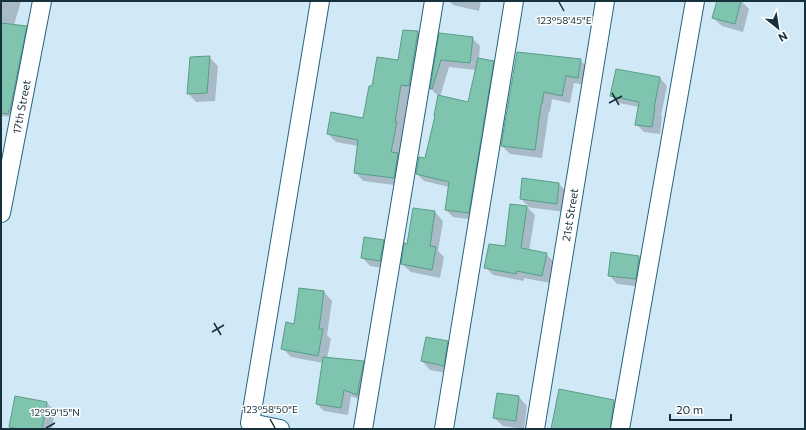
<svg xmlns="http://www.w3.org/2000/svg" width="806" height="430" viewBox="0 0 806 430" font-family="Commissioner,sans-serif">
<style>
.shadow{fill:#0003;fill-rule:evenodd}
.building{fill:#7fc4ae;stroke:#589d87}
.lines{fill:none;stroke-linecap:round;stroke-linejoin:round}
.street-casing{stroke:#256480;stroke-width:20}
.street{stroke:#fff;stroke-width:18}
.ticks{fill:none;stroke:#16303c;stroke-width:1.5}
.labels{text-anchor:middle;stroke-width:3;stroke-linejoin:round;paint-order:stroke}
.street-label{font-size:11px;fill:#16303c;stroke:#fff}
.ticks-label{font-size:10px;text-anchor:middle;fill:#16303c;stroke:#fff;stroke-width:3;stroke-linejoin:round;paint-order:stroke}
</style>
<rect width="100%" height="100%" fill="#d1e9f7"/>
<path class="shadow" d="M1,1h20l-7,24 12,2 8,8 -16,82 -17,-1z
M449,1h32l-2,10 -26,-6z
M718,1h23l8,8 -6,23 -21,-6 -9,-8z
M404,31l14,1 8,8 -9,54 -8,-1 -6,37 2,2 -3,54 -39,-5 -8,-9 3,-26 -22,-4 -8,-8 36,-15 9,-32 26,-26z
M440,34l32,4 8,8 -1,13 14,3 7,7 -24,151 -23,-3 -7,-7 3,-23 -25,-6 -7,-7 9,-15 13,-62 -8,-8zM449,67l27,3 -7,33 -29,-6z
M518,53l62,7 8,8 -3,17 -11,-2 -4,20 -18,-4 -2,13 -1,-1 -7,47 -32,-4 -8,-8z
M209,57l9,9 -3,35 -19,1 -8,-9z
M617,70l43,8 7,8 -6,30 1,1 -2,17 -16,-2 -8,-8 3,-17 -20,-4 -8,-7z
M523,179l36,5 8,8 -2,20 -38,-5 8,8 -6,36 17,3 8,8 -4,21 -26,-5v3l-31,-6 -8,-8 21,-19 5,-43 18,2 -8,-8z
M414,209l21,3 8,9 -5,30 6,6 -4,21 -29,-6 -9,-8 6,-19z
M383,241l9,8 -4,20 -18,-3 -8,-9z
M638,257l9,8 -3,22 -27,-3 -8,-9z
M324,292l8,9 -5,34 4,4 -4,19 36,4 7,7 -6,32 -13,-5 -3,19 -24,-4 -7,-7 6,-41 -32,-6 -9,-9 13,-23z
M447,342l9,8 -4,24 -22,-4 -8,-9z
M559,390l55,11 11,11 -3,17h-70z
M519,397l8,9 -3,23 -21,-3 -9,-8z
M47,403l8,8 -3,18h-39l-3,-2z"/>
<path class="building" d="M717,1h24l-6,23 -23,-6z
M1,23l26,3 -17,84h-1l-1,4 -7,-1z
M403,30l15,1 -9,55 -8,-1 -6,37h2l-6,30 7,1 -4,25 -40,-5 4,-33 -31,-6 4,-22 32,6 6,-32h3l5,-29 21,3z
M439,33l34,4 -3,26 -29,-3 -9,29h-2z
M517,52l64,7 -3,19 -12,-2 -4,20 -18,-4 -2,12h-1l-6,46 -34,-4z
M210,56l-3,37 -20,1 3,-37z
M478,58l16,3 -25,152 -24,-3 4,-28 -33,-8 3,-17 6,1 10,-42h-1l4,-21 30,7z
M616,69l44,8 -6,31h1l-3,19 -17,-2 4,-23 -29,-6z
M522,178l37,5 -2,21 -37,-5z
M510,204l17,2 -6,42 26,5 -5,23 -25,-5 -1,3 -32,-6 5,-24 16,2z
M413,208l22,3 -5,35 6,1 -4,23 -31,-6 3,-21 3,1z
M364,237l20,3 -4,21 -19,-3z
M611,252l28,4 -3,23 -28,-3z
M299,288l25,3 -5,38h4l-5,27 -37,-7 5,-27 8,2z
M426,337l22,4 -4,25 -23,-5z
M323,357l41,4 -7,34 -13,-5 -3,18 -25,-4z
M559,389l55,11 -4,29h-59z
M497,393l22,3 -3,25 -23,-3z
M15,396l32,6 -5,27h-23l-10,-2z"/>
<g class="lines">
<g class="street-casing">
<g id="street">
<path id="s1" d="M1,213l41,-212"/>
<path d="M280,429l-30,-6 70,-422"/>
<path d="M363,429l71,-428"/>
<path d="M444,429l70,-428"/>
<path id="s2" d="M535,429l70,-428"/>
<path d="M620,429l75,-428"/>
</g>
</g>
<use href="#street" class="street"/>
</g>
<path class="ticks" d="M559,2l5,9M612,93l7,12M609,103l13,-7M214,323l7,12M212,332l12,-7M270,419l5,9M46,428l9,-5"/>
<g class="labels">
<g class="street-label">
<text dy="4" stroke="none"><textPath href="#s1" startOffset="108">17th Street</textPath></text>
<text dy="4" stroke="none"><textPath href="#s2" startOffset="217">21st Street</textPath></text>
</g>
</g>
<g class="ticks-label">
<text x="564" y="24">123°58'45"E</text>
<text x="270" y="413">123°58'50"E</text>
<text x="55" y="416">12°59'15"N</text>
</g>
<rect width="806" height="430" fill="none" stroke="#16303c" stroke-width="4"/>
<g transform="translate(778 28) rotate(150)" stroke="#ffffff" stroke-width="3" paint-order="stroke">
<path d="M0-3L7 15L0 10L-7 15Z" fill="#16303c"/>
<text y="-6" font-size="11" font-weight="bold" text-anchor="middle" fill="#16303c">N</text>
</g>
<path d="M670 414v6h61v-6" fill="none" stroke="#16303c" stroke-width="2"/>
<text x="676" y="414" font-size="12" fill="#16303c" stroke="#ffffff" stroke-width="3" paint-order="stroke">20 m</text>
</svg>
